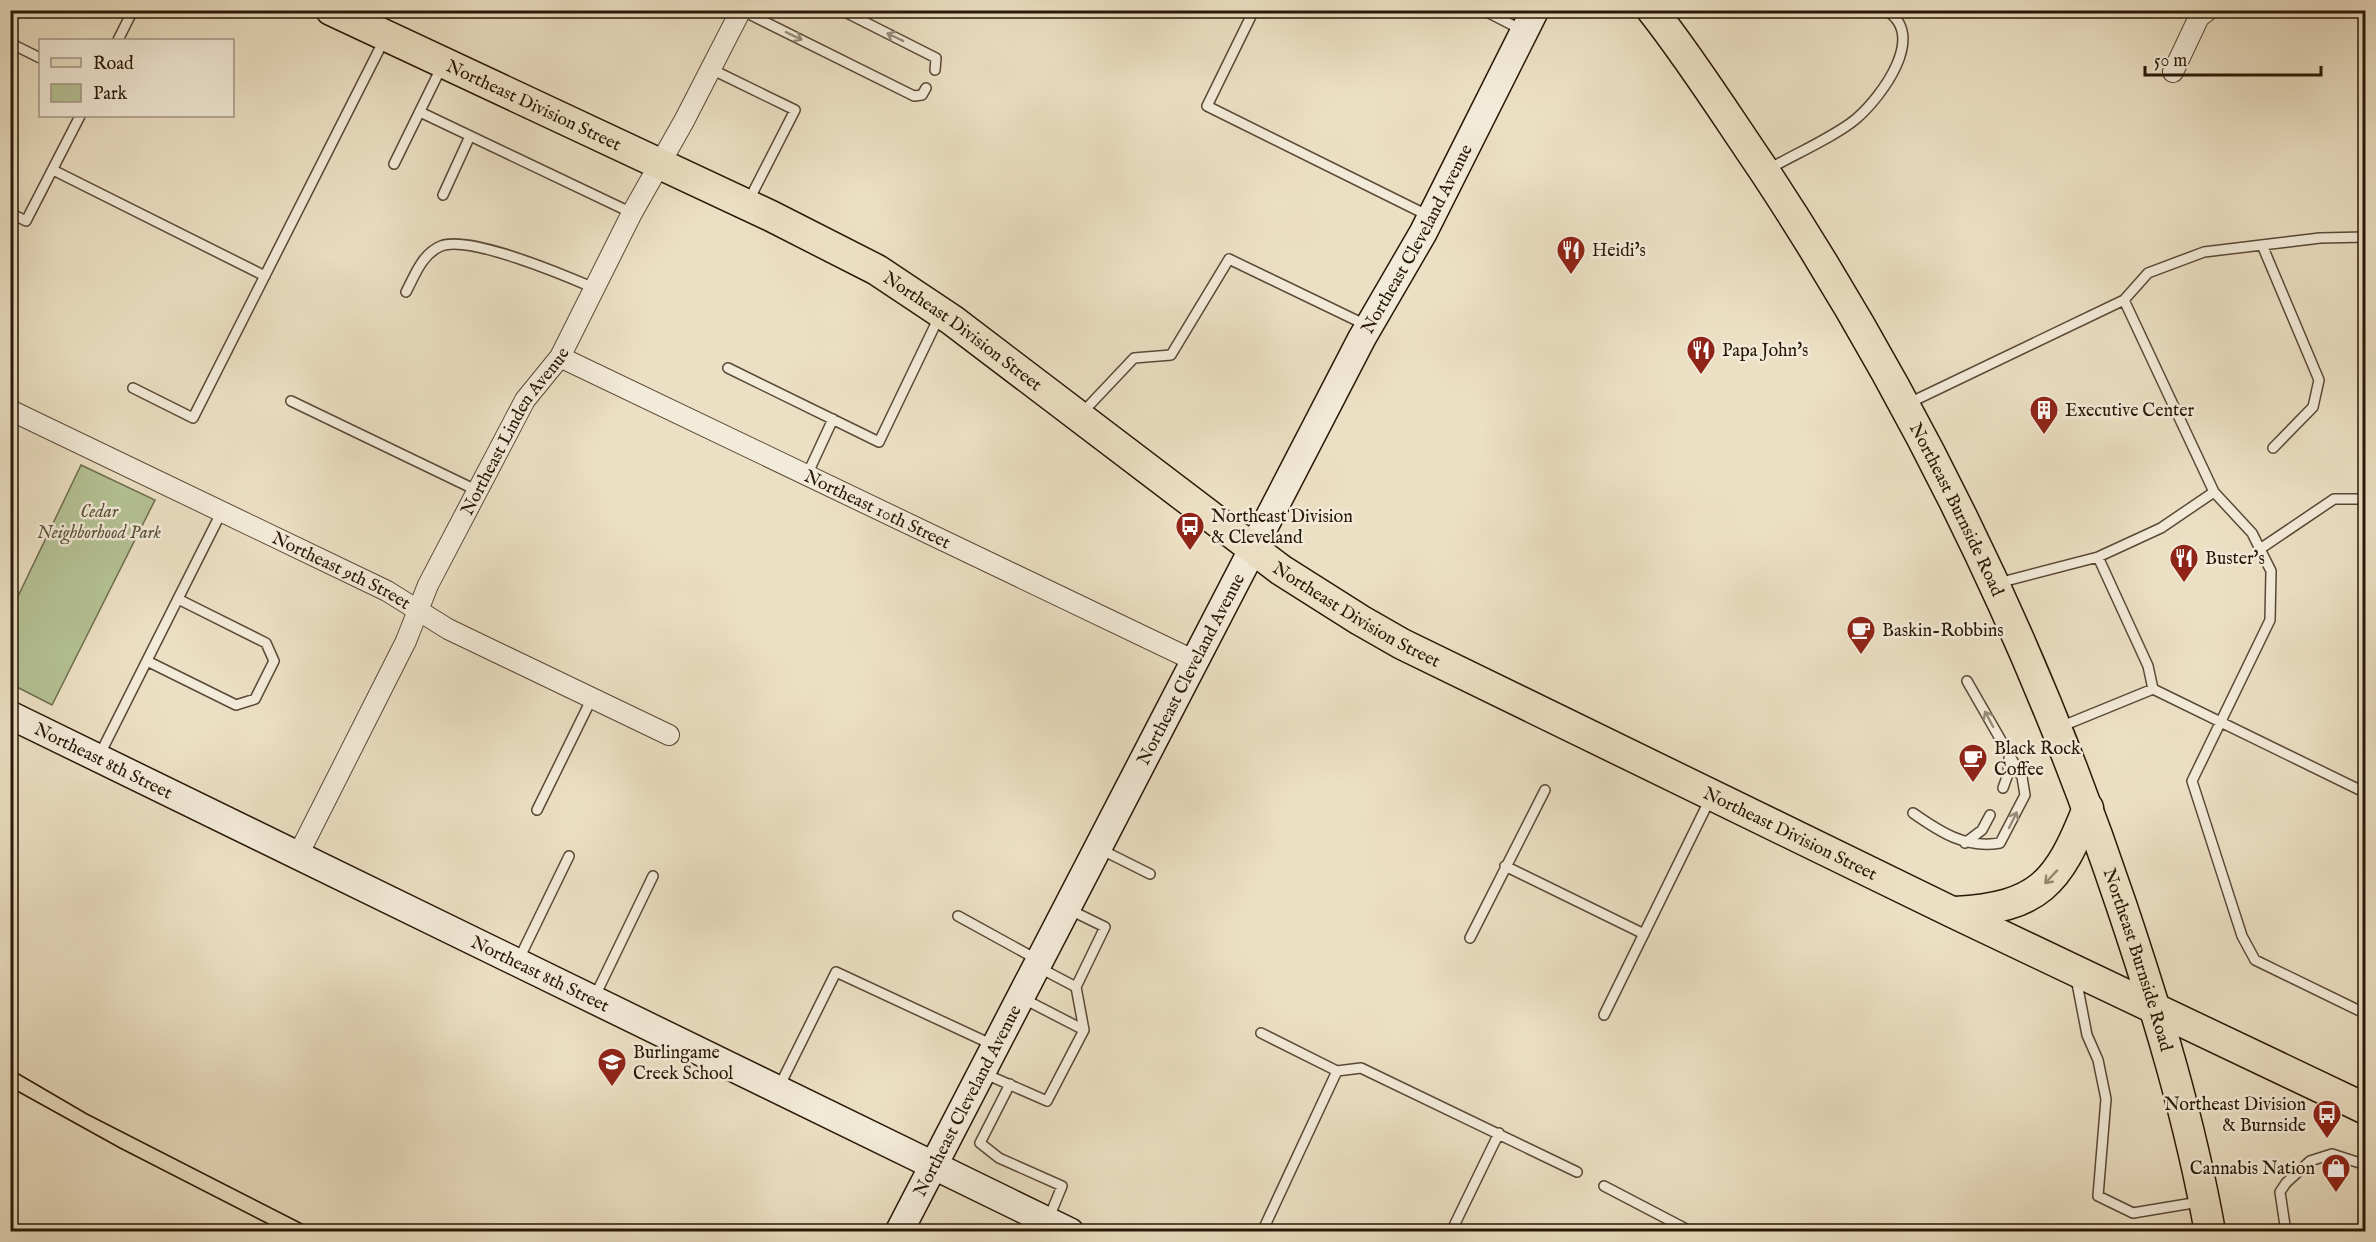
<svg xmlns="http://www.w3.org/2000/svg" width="2376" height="1242" viewBox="0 0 2376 1242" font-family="'IM FELL English',serif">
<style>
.green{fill:#b5c396;stroke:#6e6d4e;stroke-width:1.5}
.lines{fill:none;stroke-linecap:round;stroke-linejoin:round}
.lane-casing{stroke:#594936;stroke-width:12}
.street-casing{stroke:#594936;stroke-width:22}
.secondary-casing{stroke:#281706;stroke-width:30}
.primary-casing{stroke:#281706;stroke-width:33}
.lane{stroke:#f3ebd9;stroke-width:9}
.street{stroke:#f3ebd9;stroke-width:20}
.secondary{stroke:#f3ebd9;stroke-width:27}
.primary{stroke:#ece0c4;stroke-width:30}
.tram{stroke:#281706;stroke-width:1.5}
.oneway{stroke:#988c7a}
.oneway2{stroke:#94866e}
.labels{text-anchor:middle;stroke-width:5;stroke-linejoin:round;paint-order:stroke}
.street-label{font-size:18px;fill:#281706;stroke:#f3ebd9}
.poi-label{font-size:18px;fill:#281706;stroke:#f3ebd9;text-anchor:start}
.park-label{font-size:18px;font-style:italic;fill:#595338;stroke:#f3ebd9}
</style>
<rect width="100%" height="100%" fill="#ece0c4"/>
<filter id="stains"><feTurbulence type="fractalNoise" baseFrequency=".00333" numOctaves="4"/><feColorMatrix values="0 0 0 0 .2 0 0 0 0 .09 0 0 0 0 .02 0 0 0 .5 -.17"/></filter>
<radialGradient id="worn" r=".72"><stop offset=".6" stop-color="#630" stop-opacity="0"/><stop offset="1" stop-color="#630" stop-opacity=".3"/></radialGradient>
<path class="green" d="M81,465l74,35 -103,205 -41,-21v-73z"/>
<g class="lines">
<g class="lane-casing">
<path id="lane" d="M741,10l173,86 8,-1 4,-7
M841,10l95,48 -1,12
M1254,10l-47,96 222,110
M1483,10l39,20
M118,40l15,-30
M10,43l30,15
M711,69l84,41 -46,90
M420,112l212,101
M394,164l48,-98
M1769,169c24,-14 69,-34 88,-51 24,-21 72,-84 28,-108
M53,170l212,106
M443,195l27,-59
M10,213l16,8 54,-105
M2262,245l57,135 -6,27 -40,41
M406,292c9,-17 16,-38 35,-46 28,-11 123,29 153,42
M2124,300l24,-27 56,-21 116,-14 46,-1
M728,368l151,74 60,-125
M133,388l60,30 192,-380
M291,401l187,90
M1907,404l217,-104 90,192 38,41 19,38 -1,49 -78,161 50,155 13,24 111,54
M1082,413l52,-55 37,-3 58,-96 137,66
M807,475l26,-56
M2260,549l74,-50h32
M2098,557l63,-29 53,-36
M1998,583l100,-26 50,109 5,23
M147,661l89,44 19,-6 19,-38 -8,-18 -88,-44
M2060,727l93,-38 213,104
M99,756l123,-245
M2003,788l5,-14 1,-16
M537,810l55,-112
M1913,813c27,19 53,36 87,30l25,-48 -3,-18 -55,-96
M1965,843l17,-13 8,-15
M1100,849l50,25
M1505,866l139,68
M1068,909l37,18 -29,60
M958,916l80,44
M1470,938l75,-148
M519,959l50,-103
M1038,967l38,20 8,43
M2076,978l11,57 11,25 8,39 -8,97 35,17 66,-11
M595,996l58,-120
M1604,1015l107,-218
M1261,1033l76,38 -75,161
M1337,1071l24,-3 216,104
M983,1073l64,28 37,-71 -62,-32
M1010,1084l-30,59 19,15 63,28 -14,34
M779,1087l57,-115 157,73
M1604,1186l88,46
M1451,1232l48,-99
M2286,1232l-6,-40 6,-9 24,-22 22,-7 34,11"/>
</g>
<g class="street-casing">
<g id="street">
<path d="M2173,72l26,-55 9,-7"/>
<path id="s1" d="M560,357l635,304"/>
<path id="s2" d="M10,410l377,181 61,38 221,106"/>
<path id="s3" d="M298,855l108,-214 22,-56 97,-185 35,-43 72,-144 52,-92 57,-111"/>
</g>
</g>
<g class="secondary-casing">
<g id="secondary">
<path id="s4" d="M10,715l1060,517"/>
<path id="s5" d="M899,1232l463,-894 61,-105 112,-223"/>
</g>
</g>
<g class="primary-casing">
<g id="primary">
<path id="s6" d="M331,10l440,206 106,54 75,50 329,250 79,50 42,24 550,268 414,197"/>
<path id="s7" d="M1652,10c41,52 76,108 113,162 150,228 269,473 356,732 36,107 69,216 89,328"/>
<path d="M1955,912c84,-5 103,-28 133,-104"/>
</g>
</g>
<use href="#lane" class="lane"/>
<use href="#street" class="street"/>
<use href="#secondary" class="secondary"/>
<use href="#primary" class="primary"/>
<path class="tram" d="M10,1069l77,45 231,118
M10,1087l110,61 164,84"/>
</g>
<defs><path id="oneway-shaft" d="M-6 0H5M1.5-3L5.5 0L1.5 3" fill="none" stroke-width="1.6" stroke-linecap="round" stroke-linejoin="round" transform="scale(1.5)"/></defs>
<g class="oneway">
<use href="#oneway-shaft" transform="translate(794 36) rotate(26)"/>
<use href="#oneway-shaft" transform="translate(895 37) rotate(-154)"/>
<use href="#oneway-shaft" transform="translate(1989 719) rotate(-118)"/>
<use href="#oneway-shaft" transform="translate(2013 820) rotate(-64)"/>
</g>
<use class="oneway2" href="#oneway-shaft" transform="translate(2051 877) rotate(133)"/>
<defs>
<g id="restaurant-pin" transform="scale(1.5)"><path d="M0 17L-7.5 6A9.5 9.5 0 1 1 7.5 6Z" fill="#8f2418" stroke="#f3ebd9"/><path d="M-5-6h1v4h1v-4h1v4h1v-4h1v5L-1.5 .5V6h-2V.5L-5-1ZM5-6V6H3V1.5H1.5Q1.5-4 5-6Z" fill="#fff"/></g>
<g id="building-pin" transform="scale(1.5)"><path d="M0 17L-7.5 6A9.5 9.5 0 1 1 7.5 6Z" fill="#8f2418" stroke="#f3ebd9"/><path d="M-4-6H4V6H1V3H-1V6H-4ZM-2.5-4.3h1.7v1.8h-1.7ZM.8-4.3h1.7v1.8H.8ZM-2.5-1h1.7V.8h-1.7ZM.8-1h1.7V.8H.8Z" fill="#fff"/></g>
<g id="bus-pin" transform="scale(1.5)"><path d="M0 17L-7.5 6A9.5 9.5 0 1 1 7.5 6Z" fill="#8f2418" stroke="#f3ebd9"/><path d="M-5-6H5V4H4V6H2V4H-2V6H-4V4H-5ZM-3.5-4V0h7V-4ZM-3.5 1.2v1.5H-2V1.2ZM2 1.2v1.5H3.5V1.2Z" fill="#fff"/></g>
<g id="cafe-pin" transform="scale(1.5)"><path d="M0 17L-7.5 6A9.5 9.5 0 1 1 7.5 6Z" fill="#8f2418" stroke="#f3ebd9"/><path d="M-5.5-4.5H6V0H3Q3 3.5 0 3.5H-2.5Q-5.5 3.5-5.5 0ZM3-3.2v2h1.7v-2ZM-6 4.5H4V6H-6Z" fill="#fff"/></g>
<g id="school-pin" transform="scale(1.5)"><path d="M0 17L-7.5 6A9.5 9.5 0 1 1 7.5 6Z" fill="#8f2418" stroke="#f3ebd9"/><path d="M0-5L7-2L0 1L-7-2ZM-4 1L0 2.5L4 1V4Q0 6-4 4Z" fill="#fff"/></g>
<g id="shop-pin" transform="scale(1.5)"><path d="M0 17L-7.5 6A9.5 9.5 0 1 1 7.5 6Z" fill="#8f2418" stroke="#f3ebd9"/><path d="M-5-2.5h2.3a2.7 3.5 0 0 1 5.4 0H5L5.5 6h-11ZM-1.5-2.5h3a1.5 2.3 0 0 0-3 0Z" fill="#fff"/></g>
</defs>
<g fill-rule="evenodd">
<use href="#restaurant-pin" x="1571" y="250"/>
<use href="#restaurant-pin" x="1701" y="350"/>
<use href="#building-pin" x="2044" y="410"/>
<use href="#bus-pin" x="1190" y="526"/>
<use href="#restaurant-pin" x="2184" y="558"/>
<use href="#cafe-pin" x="1861" y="630"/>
<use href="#cafe-pin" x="1973" y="758"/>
<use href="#school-pin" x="612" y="1062"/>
<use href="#bus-pin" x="2327" y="1114"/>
<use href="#shop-pin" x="2336" y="1168"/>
</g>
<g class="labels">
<g class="street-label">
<text dy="6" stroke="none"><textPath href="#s6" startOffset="224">Northeast Division Street</textPath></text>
<text dy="6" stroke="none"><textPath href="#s5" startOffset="1120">Northeast Cleveland Avenue</textPath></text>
<text dy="6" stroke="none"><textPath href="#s6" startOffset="710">Northeast Division Street</textPath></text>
<text dy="6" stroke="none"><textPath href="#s3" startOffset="477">Northeast Linden Avenue</textPath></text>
<text dy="6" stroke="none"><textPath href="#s1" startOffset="352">Northeast 10th Street</textPath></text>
<text dy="6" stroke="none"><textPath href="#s7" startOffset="586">Northeast Burnside Road</textPath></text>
<text dy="6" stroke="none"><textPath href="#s2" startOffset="368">Northeast 9th Street</textPath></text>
<text dy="6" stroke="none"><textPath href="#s6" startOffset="1196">Northeast Division Street</textPath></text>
<text dy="6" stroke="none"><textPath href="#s5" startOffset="634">Northeast Cleveland Avenue</textPath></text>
<text dy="6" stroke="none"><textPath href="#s4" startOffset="104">Northeast 8th Street</textPath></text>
<text dy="6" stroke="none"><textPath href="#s6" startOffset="1682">Northeast Division Street</textPath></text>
<text dy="6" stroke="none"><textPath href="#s7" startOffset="1072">Northeast Burnside Road</textPath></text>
<text dy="6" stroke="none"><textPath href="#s4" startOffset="590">Northeast 8th Street</textPath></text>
<text dy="6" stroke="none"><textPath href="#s5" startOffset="148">Northeast Cleveland Avenue</textPath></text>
</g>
<g class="poi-label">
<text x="1592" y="256">Heidi's</text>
<text x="1722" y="356">Papa John's</text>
<text x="2065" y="416">Executive Center</text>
<text x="1211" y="522">Northeast Division<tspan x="1211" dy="21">&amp; Cleveland</tspan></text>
<text x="2205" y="564">Buster's</text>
<text x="1882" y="636">Baskin-Robbins</text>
<text x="1994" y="754">Black Rock<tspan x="1994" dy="21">Coffee</tspan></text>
<text x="633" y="1058">Burlingame<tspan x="633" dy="21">Creek School</tspan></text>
<text x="2306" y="1110" text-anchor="end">Northeast Division<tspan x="2306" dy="21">&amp; Burnside</tspan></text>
<text x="2315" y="1174" text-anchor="end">Cannabis Nation</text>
</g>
<g class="park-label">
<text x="99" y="517">Cedar<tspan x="99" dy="21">Neighborhood Park</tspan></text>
</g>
</g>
<rect width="2376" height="1242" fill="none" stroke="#ece0c4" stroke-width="36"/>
<rect x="12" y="12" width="2352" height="1218" fill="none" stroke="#281706" stroke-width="3"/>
<rect x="18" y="18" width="2340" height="1206" fill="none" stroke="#281706" stroke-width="1.5"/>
<rect x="39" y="39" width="195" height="78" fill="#f3ebd9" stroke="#a29685" stroke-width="1.5"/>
<rect x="51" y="58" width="30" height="9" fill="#ece0c4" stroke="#a29685" stroke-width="1.5"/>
<text x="93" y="69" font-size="18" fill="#281706">Road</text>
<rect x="51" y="84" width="30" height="18" fill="#b5c396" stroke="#a29685" stroke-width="1.5"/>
<text x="93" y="99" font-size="18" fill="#281706">Park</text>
<path d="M2145 66v9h176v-9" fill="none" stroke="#281706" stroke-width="3"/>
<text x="2154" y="66" font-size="18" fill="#281706" stroke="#f3ebd9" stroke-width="4.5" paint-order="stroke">50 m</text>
<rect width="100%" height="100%" filter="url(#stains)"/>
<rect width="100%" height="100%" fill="url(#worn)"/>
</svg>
